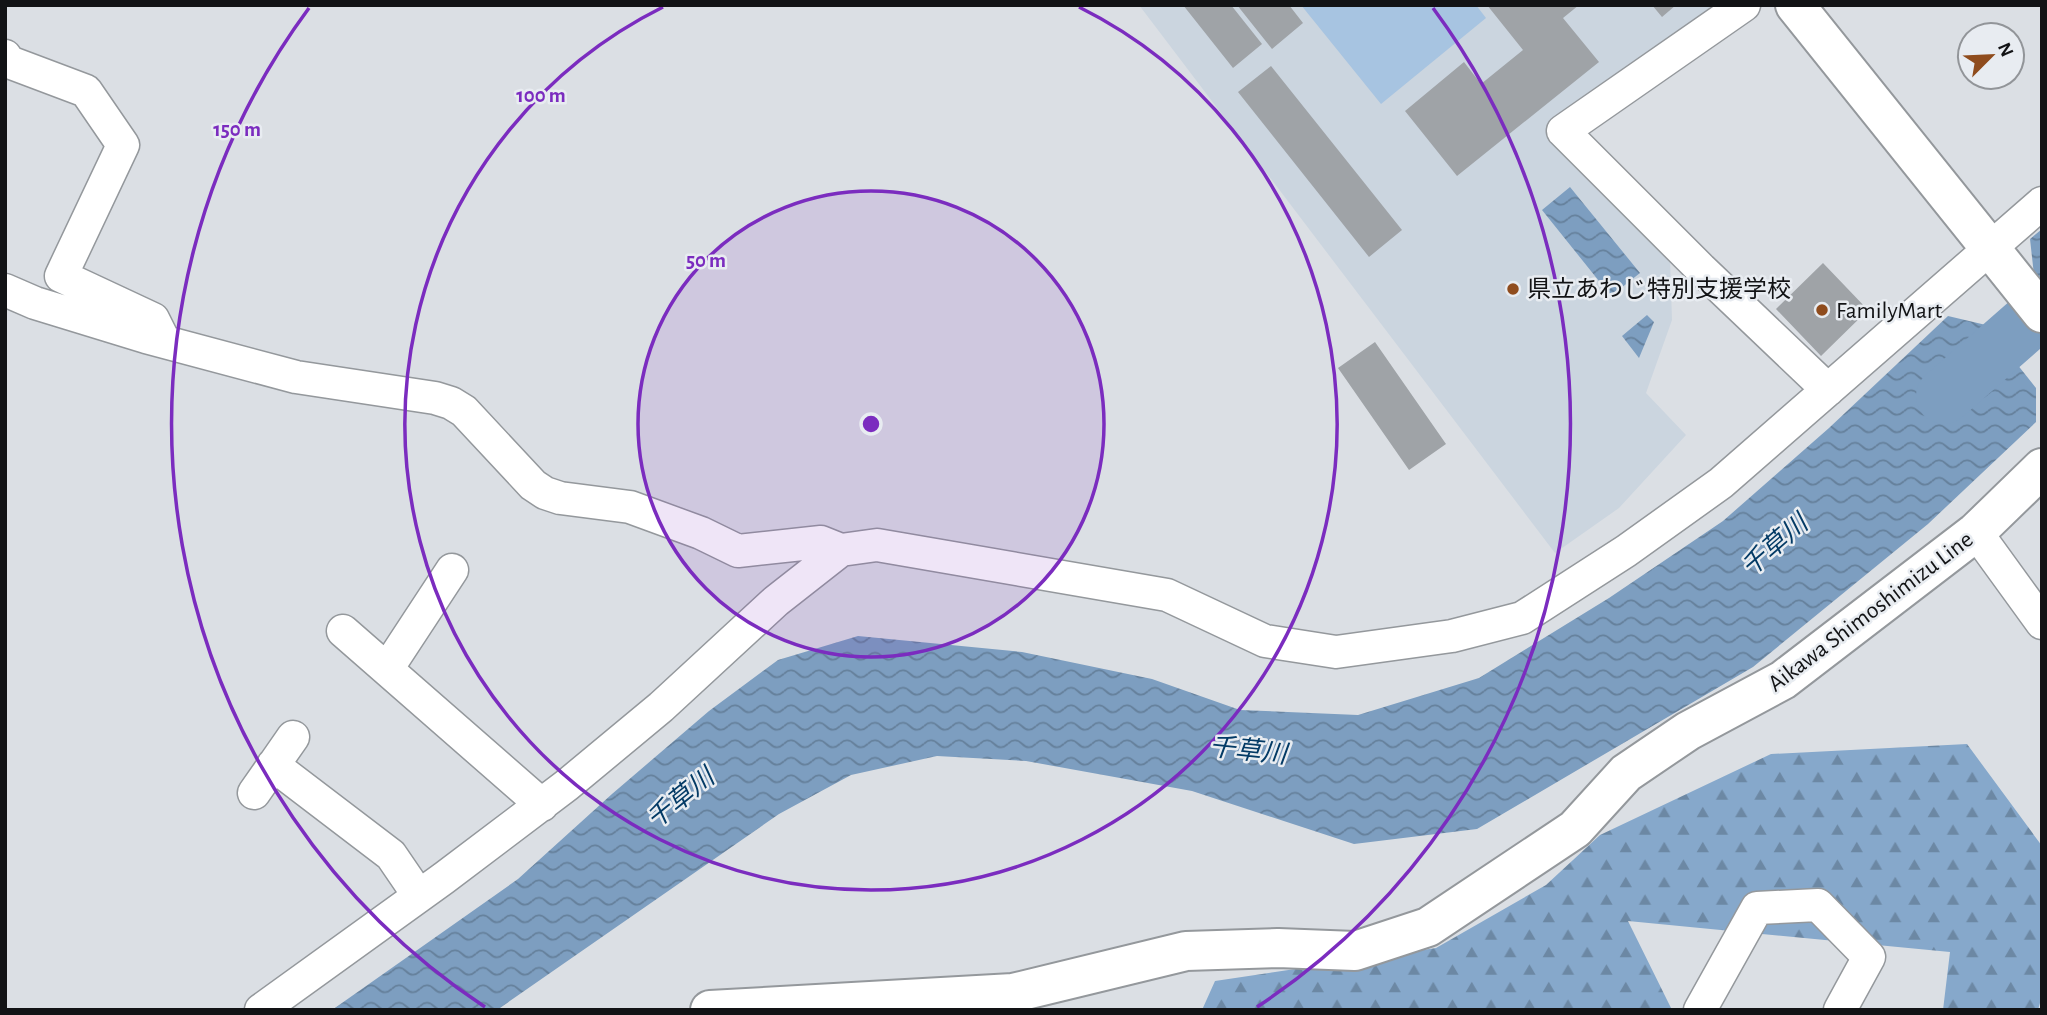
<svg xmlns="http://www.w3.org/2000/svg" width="2047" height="1015" viewBox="0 0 2047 1015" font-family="'Alegreya Sans','Noto Sans JP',sans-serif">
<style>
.built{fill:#cbd5df}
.forest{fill:url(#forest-firs)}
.garden{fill:#a7c4e1}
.water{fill:url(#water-waves)}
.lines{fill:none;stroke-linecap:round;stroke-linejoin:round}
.river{stroke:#7d9ec0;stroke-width:56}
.building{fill:#9fa3a7}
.street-casing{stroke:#94989c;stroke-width:35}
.secondary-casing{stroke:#94989c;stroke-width:42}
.street{stroke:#fff;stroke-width:32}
.secondary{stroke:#fff;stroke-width:38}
.ring{fill:none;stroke:#7b2cbf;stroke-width:3.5}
.poi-dot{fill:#8f4c1d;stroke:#e8ecf1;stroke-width:2.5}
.labels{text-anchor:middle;stroke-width:5;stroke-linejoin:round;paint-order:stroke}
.poi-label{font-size:24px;fill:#121315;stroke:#e8ecf1;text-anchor:start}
.street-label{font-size:24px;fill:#121315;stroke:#e8ecf1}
.water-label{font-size:26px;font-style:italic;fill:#033a65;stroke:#e8ecf1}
.centre{fill:#7b2cbf;stroke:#e8ecf1;stroke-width:3.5}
.ring-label{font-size:21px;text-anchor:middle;font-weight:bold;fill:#7b2cbf;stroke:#e8ecf1;stroke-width:5;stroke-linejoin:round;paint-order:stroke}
</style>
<defs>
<pattern id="forest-firs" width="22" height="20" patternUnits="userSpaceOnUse" patternTransform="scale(1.75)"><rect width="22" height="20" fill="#86a8cb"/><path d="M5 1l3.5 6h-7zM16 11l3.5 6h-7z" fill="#6c88a4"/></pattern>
<pattern id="water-waves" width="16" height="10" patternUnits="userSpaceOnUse" patternTransform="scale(1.75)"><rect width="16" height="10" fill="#7d9ec0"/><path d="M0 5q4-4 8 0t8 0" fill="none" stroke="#65809b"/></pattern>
</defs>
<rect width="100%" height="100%" fill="#dbdfe4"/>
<path class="built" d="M1139,5h586l-158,140 103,114 2,61 -26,73 40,42 -67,73 -64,45z"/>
<path class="forest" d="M1967,744l75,102v150l-4,14h-95l7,-58 -322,-31 44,89h-470l13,-29 221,-33 110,-63 54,-50 171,-81z"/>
<path class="garden" d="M1301,5h175l10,13 -105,86z"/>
<path class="water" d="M1570,187l70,86 -29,23 -69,-86z
M2042,229v64l-7,-9 -5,-45z
M1647,315l7,7 -15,36 -17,-22z
M1948,316l38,9 50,63v34l-108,102 -175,143 -276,162 -123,15 -162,-53 -166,-30 -89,-5 -86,19 -72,39 -282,196h-165l186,-131 94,-85 97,-83 69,-51 80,-24 164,16 130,27 88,31 118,5 121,-37 130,-80 114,-77 106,-93z"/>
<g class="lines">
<path class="river" d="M1944,396l98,-86"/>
</g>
<path class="building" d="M1183,5h48l31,39 -29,24z
M1237,5h52l14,18 -31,26z
M1487,5h92l-16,13 36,44 -142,114 -52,-65 59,-49 17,22 42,-34z
M1652,5h24l-14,12z
M1271,66l131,164 -33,27 -131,-165z
M1823,263l45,47 -47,46 -45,-47z
M1375,342l71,102 -37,26 -71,-102z"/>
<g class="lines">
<g class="street-casing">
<path id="street" d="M1744,5l-181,126 138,138 127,121
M5,56l4,6 77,29 37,54 -62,131 92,43 8,16
M5,290l30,13 111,34 150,40 139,21 16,5 13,8 69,74 12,8 15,5 70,9 71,26 37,18 83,-9 20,8 36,-5 290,50 98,46 71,11 116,-16 70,-18 104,-67 95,-68 321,-280
M1976,532l66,91
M343,631l199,174
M387,669l65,-99
M273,765l118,90 28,41
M254,793l39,-56
M261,1010l183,-132 123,-93 94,-78 115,-106 65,-51
M1700,1010l57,-102 61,-3 51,52 -29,53"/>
</g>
<g class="secondary-casing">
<path id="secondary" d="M1795,5l247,308
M710,1010l303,-17 173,-42 92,-3 77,3 73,-24 147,-98 51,-56 62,-42 95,-51 193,-148 66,-64"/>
</g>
<use href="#street" class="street"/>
<use href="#secondary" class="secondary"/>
</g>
<circle cx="871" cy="424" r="233" fill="#7b2cbf" fill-opacity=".12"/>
<g class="ring">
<circle cx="871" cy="424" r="233"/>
<path d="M1079 7A466 466 0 1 1 663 7"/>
<path d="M485 1007A699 699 0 0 1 309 8M1433 8A699 699 0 0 1 1257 1007"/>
</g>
<g class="poi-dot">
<circle cx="1513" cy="289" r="7"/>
<circle cx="1822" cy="310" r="7"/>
</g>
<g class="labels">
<g class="poi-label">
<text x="1527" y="297">県立あわじ特別支援学校</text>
<text x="1836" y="318">FamilyMart</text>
</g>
<g class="street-label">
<text transform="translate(1870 611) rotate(-37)" y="8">Aikawa Shimoshimizu Line</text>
</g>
<g class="water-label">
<text transform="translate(1774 545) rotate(-41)" y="9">千草川</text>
<text transform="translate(1248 750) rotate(6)" y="9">千草川</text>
<text transform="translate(680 798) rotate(-39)" y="9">千草川</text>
</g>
</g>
<circle cx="871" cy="424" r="10" class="centre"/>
<g class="ring-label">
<text x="541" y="102">100 m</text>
<text x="237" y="136">150 m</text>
<text x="706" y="267">50 m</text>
</g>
<rect width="2047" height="1015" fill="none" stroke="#121315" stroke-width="14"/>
<g transform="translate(1991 56) rotate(66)"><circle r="33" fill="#e8ecf1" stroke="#929599" stroke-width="2"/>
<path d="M0-5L12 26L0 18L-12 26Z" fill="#8f4c1d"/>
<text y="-10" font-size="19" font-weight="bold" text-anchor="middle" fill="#121315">N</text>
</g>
</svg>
